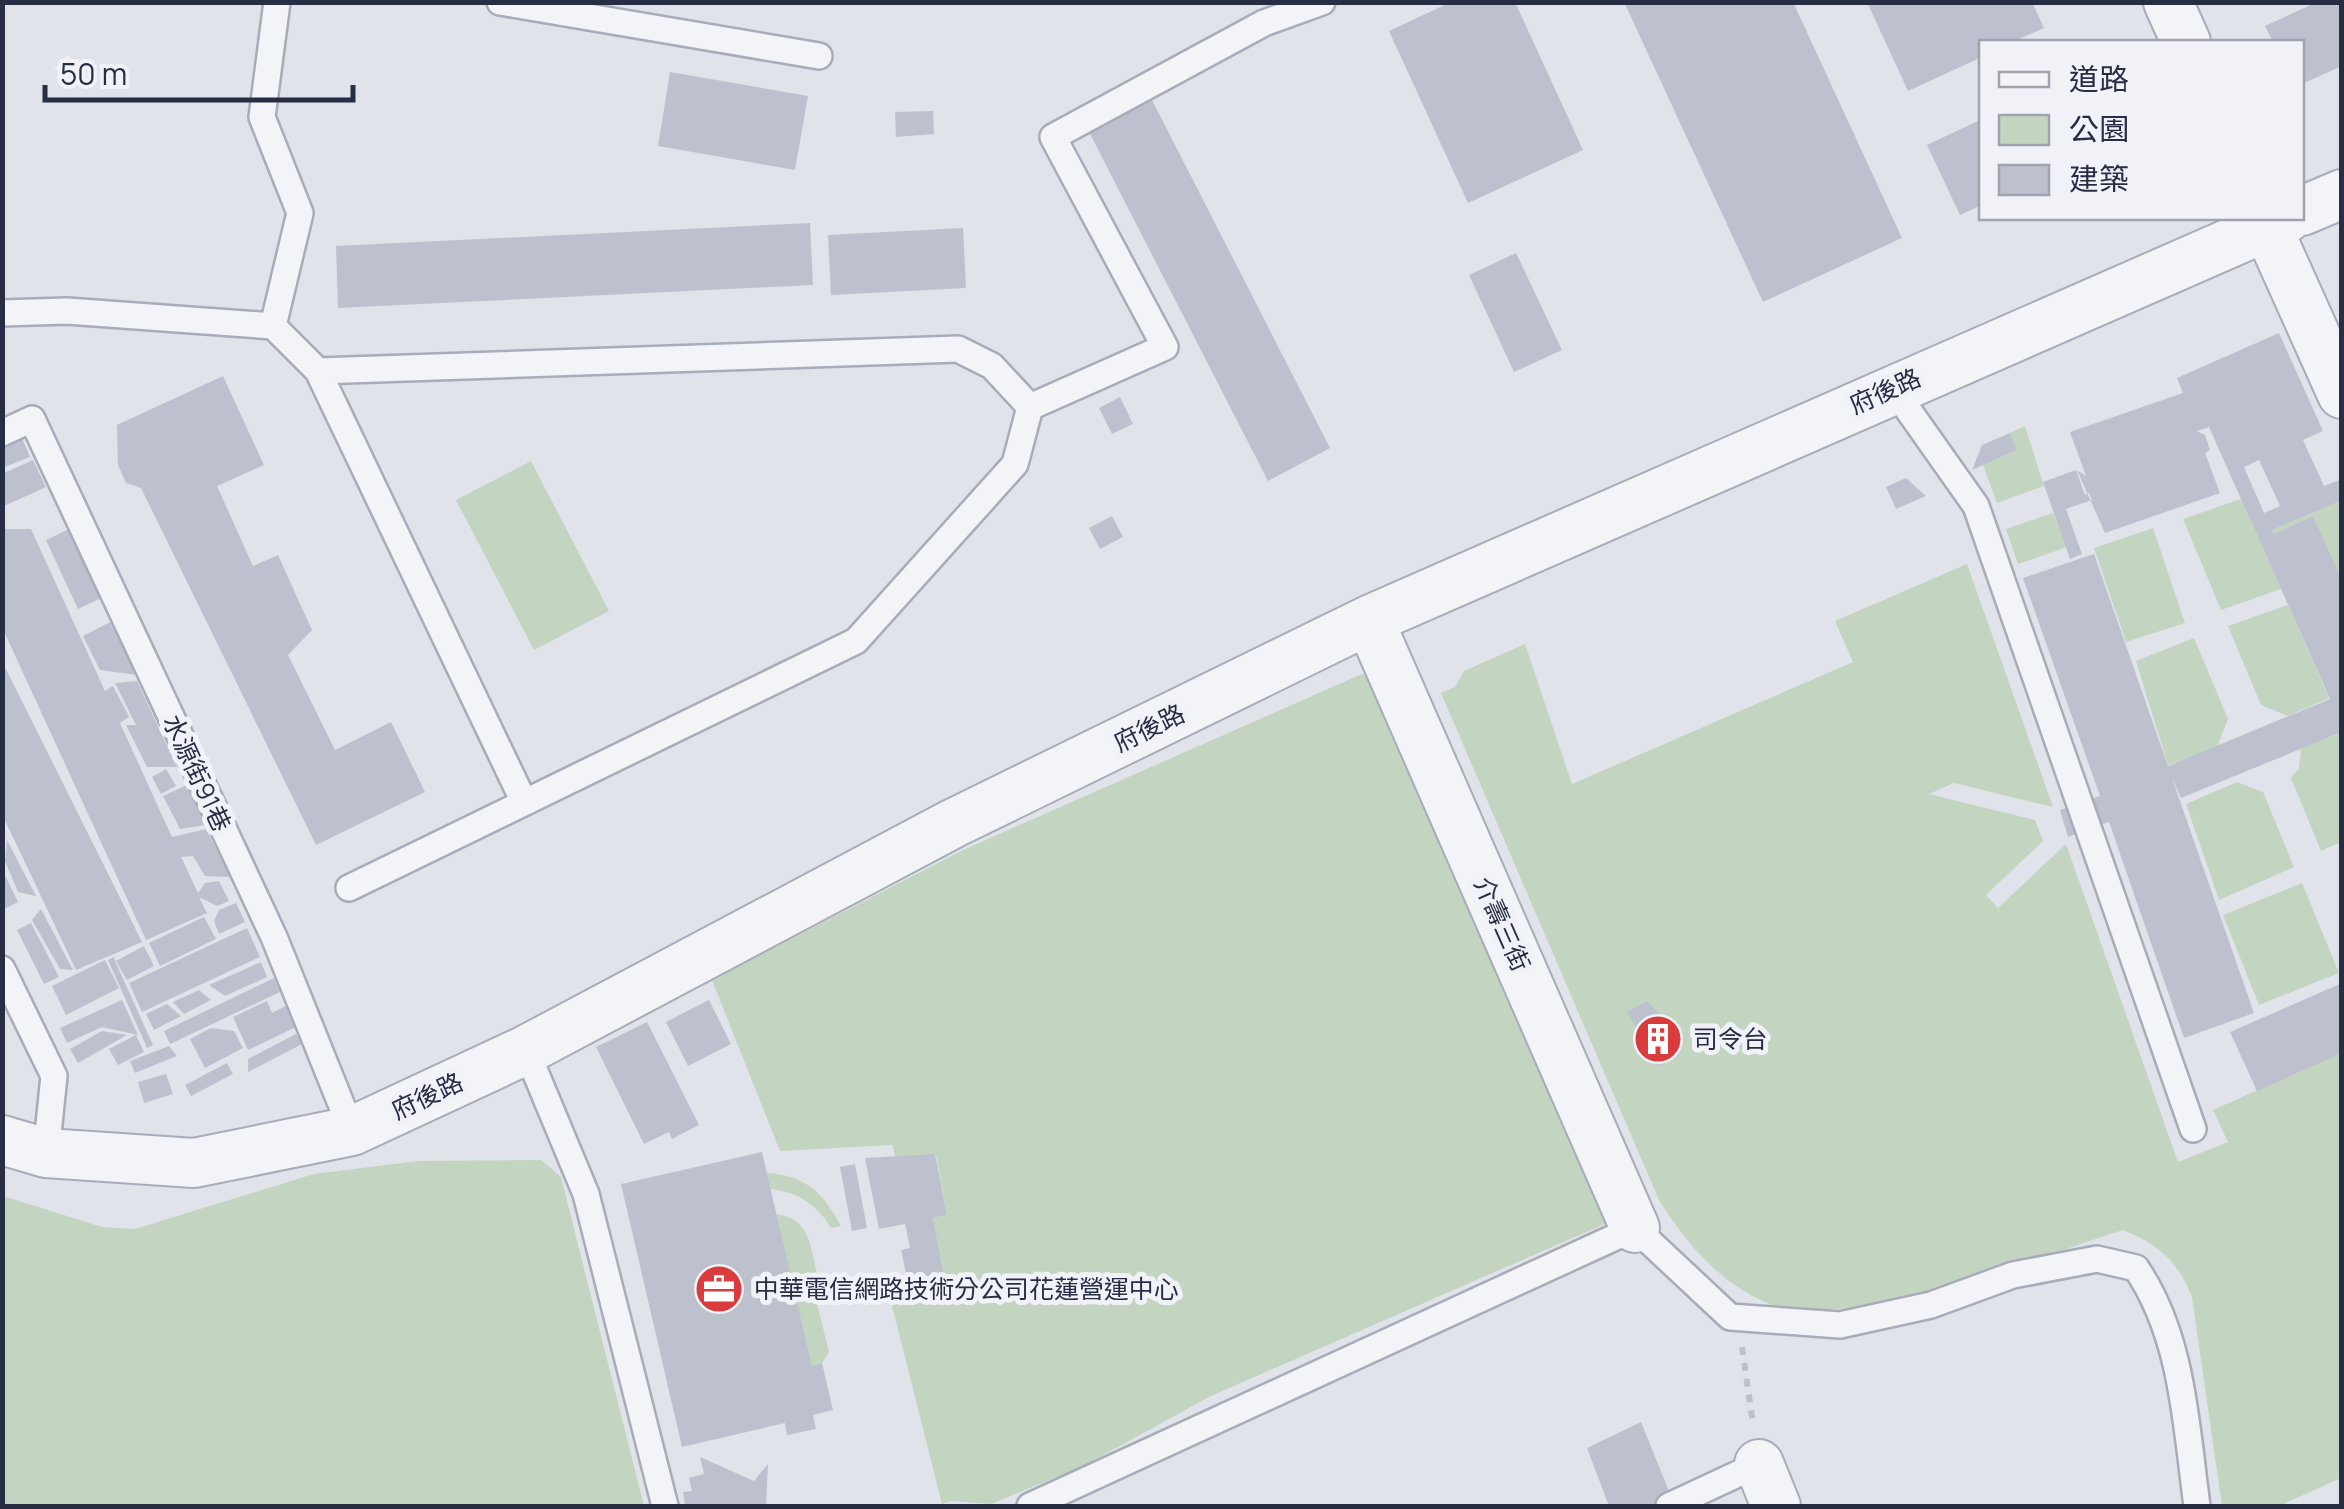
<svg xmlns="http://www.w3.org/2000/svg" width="2344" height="1509" viewBox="0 0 2344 1509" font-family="Manrope,'Noto Sans TC',sans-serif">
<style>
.green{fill:#c3d5c1}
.building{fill:#bdc1cd;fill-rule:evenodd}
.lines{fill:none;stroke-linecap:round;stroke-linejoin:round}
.lane-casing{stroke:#a8acb8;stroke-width:30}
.street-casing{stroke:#a8acb8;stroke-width:52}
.path{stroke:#bec0c9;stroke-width:6;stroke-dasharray:8 8;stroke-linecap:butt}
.lane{stroke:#f3f4f8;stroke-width:25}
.street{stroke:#f3f4f8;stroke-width:48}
.labels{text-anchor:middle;stroke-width:10;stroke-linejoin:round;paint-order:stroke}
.street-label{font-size:25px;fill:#272d43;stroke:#f0f2f7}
.poi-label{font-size:25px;fill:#272d43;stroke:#f0f2f7;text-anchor:start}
</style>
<rect width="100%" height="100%" fill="#e0e3ea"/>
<path class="green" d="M2025,426l19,60 -47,17 -14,-38 34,-15 -7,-17z
M531,461l78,150 -75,39 -78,-150z
M2241,499l40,90 -60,21 -38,-91z
M2341,500v80l-28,-64 -39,18 -2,-4z
M2053,513l14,34 -49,17 -12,-35z
M2153,528l32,95 -59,19 -32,-94z
M1967,564l86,243 -99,-24 -25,11 106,26 8,21 -57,54 12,13 68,-64 112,318 50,-20 -15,-32 128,-57v425l-62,28h-57l-30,-209c-14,-36 -34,-53 -69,-67 -75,24 -279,100 -348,76 -52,-19 -87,-60 -116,-106l-218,-507 14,-6 9,-16 61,-27 47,140 281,-122 -18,-41z
M2288,605l41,93 -41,18 -27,-11 -33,-79z
M2194,638l34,81 -11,28 -49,18 -32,-104z
M1362,674l18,7 227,542 -396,173 -128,70 -92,38 -39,-3 -10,3 -55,-218 57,-11 -11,-57 14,-3 -11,-60 -41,2 -2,-12 -113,6 -68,-171 251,-130z
M2341,733v109l-20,9 -30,-73 8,-10 2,-20z
M2237,782l26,10 31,75 -75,33 -33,-96z
M2302,883l37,90 -80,32 -36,-90z
M541,1160l20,17 83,329h-641v-310l99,31 33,2 179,-55 104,-13z
M766,1173c39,2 57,19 75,53l-10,2c-14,-24 -34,-36 -60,-39z
M776,1214c33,4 34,30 41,59l-6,6 18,73 -7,11 -10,3z"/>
<path class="building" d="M1451,2h64l68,148 -115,53 -79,-172z
M1624,2h169l109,236 -139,64z
M1867,2h165l12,26 -32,14h-30v15l-74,34z
M2317,2h25v64l-40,18v-42h-29l-8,-16z
M670,72l138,24 -13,74 -137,-24z
M1151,98l179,350 -62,33 -180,-351z
M933,111l1,23 -38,3 -1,-25z
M1982,119v86l-22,10 -33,-70z
M810,223l3,62 -475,23 -2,-62z
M963,228l3,60 -135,7 -3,-60z
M1516,253l46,97 -48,22 -45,-97z
M2279,333l44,98 -20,9 21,46 18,-7v21l-70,30 2,4 39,-18 29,64v152l-161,66 -9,-20 82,235 -70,25 -75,-216 -41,15 -8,-27 40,-14 -77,-218 71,-24 74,212 162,-67 -121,-272 -12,4 8,4 5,15 -5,3 15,40 -115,40 -28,-63 9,6 -16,-44 113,-39 -6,-15zM2259,460l21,46 -16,7 -20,-46z
M223,376l41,89 -47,21 36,80 25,-11 34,75 -24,25 47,95 56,-28 34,70 -109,53 -175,-357 -15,-5 -8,-18 -1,-40z
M1120,397l13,27 -21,10 -13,-26z
M2010,433l7,17 -45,20 10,-25z
M21,436l9,21 -28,11v-24z
M33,460l13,27 -44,20v-33z
M2076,470l9,25 4,-2 3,7 -26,9 16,45 -12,5 -27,-77z
M1906,478l20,18 -30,13 -10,-22z
M1112,516l11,21 -23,12 -11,-21z
M2,529h29l74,162 8,-5 16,31 -9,6 52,114 34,-8 24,48 -25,-1 -12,-20 -12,1 17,36 7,-10 14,-2 10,20 -12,5 -18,-9 8,16 -61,27 -144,-313z
M69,529l32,69 -23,11 -32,-69z
M110,622l27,53 -37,-5 -17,-34z
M2,661l140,281 -66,28 -74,-156z
M137,681l40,86h-30l-21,-42h10l-21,-42z
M166,769l10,17 -15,8 -9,-17z
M187,785l19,40 -26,4 -17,-33z
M7,840l29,56 -18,-4 -13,-31z
M2,869l16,33 -16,8z
M236,903l9,19 -26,12 -5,-13 5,-11z
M41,909l32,61 -13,-1 -28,-49z
M204,917l12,22 -56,27 -11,-23z
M31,923l28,54 -15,7 -27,-54z
M247,928l13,29 -118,55 -13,-29z
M144,946l10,20 -27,14 -11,-19z
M114,957l2,6 37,82 -6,3 -39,-88z
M105,960l14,28 -53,27 -14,-29z
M261,962l6,15 -42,19 -16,-11z
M274,978l6,14 -110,52 -6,-13z
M2342,983v70l-85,38 -27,-59z
M199,990l12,10 -27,14 -11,-12z
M122,1000l16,35 -36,-8 -35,16 -7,-15z
M709,1000l22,44 -43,22 -22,-44z
M267,1001l5,12 14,-7 10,21 -48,23 -15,-33z
M1647,1001l22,23 10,31 -21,11 -31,-54z
M167,1004l14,12 -27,14 -8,-16z
M647,1022l52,103 -27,14 -3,-7 -25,12 -48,-97z
M211,1028l23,3 9,17 -38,20 -15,-29z
M102,1031l25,4 -49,28 -8,-14z
M296,1034l6,10 -54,28v-13z
M136,1035l8,17 -26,13 -9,-16z
M169,1046l8,10 -42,17 -5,-12z
M227,1063l6,11 -42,22 -6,-11z
M166,1074l7,20 -29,9 -6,-21z
M762,1152l50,214 10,-3 11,47 -20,5 3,14 -29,6 -2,-12 -103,24 -61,-263z
M935,1154l12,61 -14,3 11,57 -36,7 -7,-32 9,-2 -5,-24 -26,5 -14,-71z
M855,1164l12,64 -15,3 -12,-64z
M1641,1422l34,84h-66l-22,-58z
M700,1457l54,24 14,-17 -2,42h-81l-2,-14 9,-1 -3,-13 15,-4z"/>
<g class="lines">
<g class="lane-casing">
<path id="lane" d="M500,2l319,54
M2,313l65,-2 206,15 45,45 206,431
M273,326l27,-113 -38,-96 15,-115
M318,371l640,-22 34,17 38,41 -15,57 -159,177 -507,247
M1892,387l84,119 217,623
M1030,407l135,-60 -112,-210 211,-114 58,-21
M2,433l30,-14 242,518 78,194
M2,969l52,107 -8,77
M526,1050l60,144 79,312
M1030,1506l605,-278 95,89 110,8 91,-20 82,-30 84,-16 39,9c47,69 50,157 61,238
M1669,1506l90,-42"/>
</g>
<g class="street-casing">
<path id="street" d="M2168,2l18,40
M2302,211l40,-17
M2263,218l79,176
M1369,620l266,608
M2,1140l44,13 148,10 158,-32 174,-81 428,-227 415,-203 918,-402
M1759,1464l17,42"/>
</g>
<path class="path" d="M1742,1347l11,77"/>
<use href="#lane" class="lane"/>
<use href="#street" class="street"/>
</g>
<defs>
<g id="building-disc" transform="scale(2.5)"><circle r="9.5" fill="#d83c3d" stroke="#f0f2f7"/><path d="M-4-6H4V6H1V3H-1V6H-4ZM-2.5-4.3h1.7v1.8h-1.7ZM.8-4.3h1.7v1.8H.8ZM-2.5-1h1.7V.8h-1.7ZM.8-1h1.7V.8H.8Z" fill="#fff"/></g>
<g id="office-disc" transform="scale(2.5)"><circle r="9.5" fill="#d83c3d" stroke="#f0f2f7"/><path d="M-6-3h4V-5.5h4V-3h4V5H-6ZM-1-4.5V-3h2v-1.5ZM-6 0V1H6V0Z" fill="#fff"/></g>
</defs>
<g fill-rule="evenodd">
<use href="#building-disc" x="1658" y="1039"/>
<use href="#office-disc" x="719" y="1289"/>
</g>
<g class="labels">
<g class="street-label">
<text transform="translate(1885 391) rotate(-24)" y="9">府後路</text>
<text transform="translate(1149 728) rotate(-26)" y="9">府後路</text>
<text transform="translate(197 773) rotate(65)" y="9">水源街91巷</text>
<text transform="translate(1502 924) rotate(66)" y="9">介壽三街</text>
<text transform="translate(427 1096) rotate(-25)" y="9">府後路</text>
</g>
<g class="poi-label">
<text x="1693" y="1048">司令台</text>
<text x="754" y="1298">中華電信網路技術分公司花蓮營運中心</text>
</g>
</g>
<rect width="2344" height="1509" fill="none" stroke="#272d43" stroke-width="10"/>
<rect x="1979" y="40" width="325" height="180" fill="#f0f2f7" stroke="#a0a3af" stroke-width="2.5"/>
<rect x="1999" y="72" width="50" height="15" fill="#f3f4f8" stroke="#a0a3af" stroke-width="2.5"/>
<text x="2069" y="90" font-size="30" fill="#272d43">道路</text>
<rect x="1999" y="115" width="50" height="30" fill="#c3d5c1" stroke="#a0a3af" stroke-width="2.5"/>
<text x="2069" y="140" font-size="30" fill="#272d43">公園</text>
<rect x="1999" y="165" width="50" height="30" fill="#bdc1cd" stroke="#a0a3af" stroke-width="2.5"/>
<text x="2069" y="190" font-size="30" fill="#272d43">建築</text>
<path d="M45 85v15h308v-15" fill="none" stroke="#272d43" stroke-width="5"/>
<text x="60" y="85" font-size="30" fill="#272d43" stroke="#f0f2f7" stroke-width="8" paint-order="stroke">50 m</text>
</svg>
